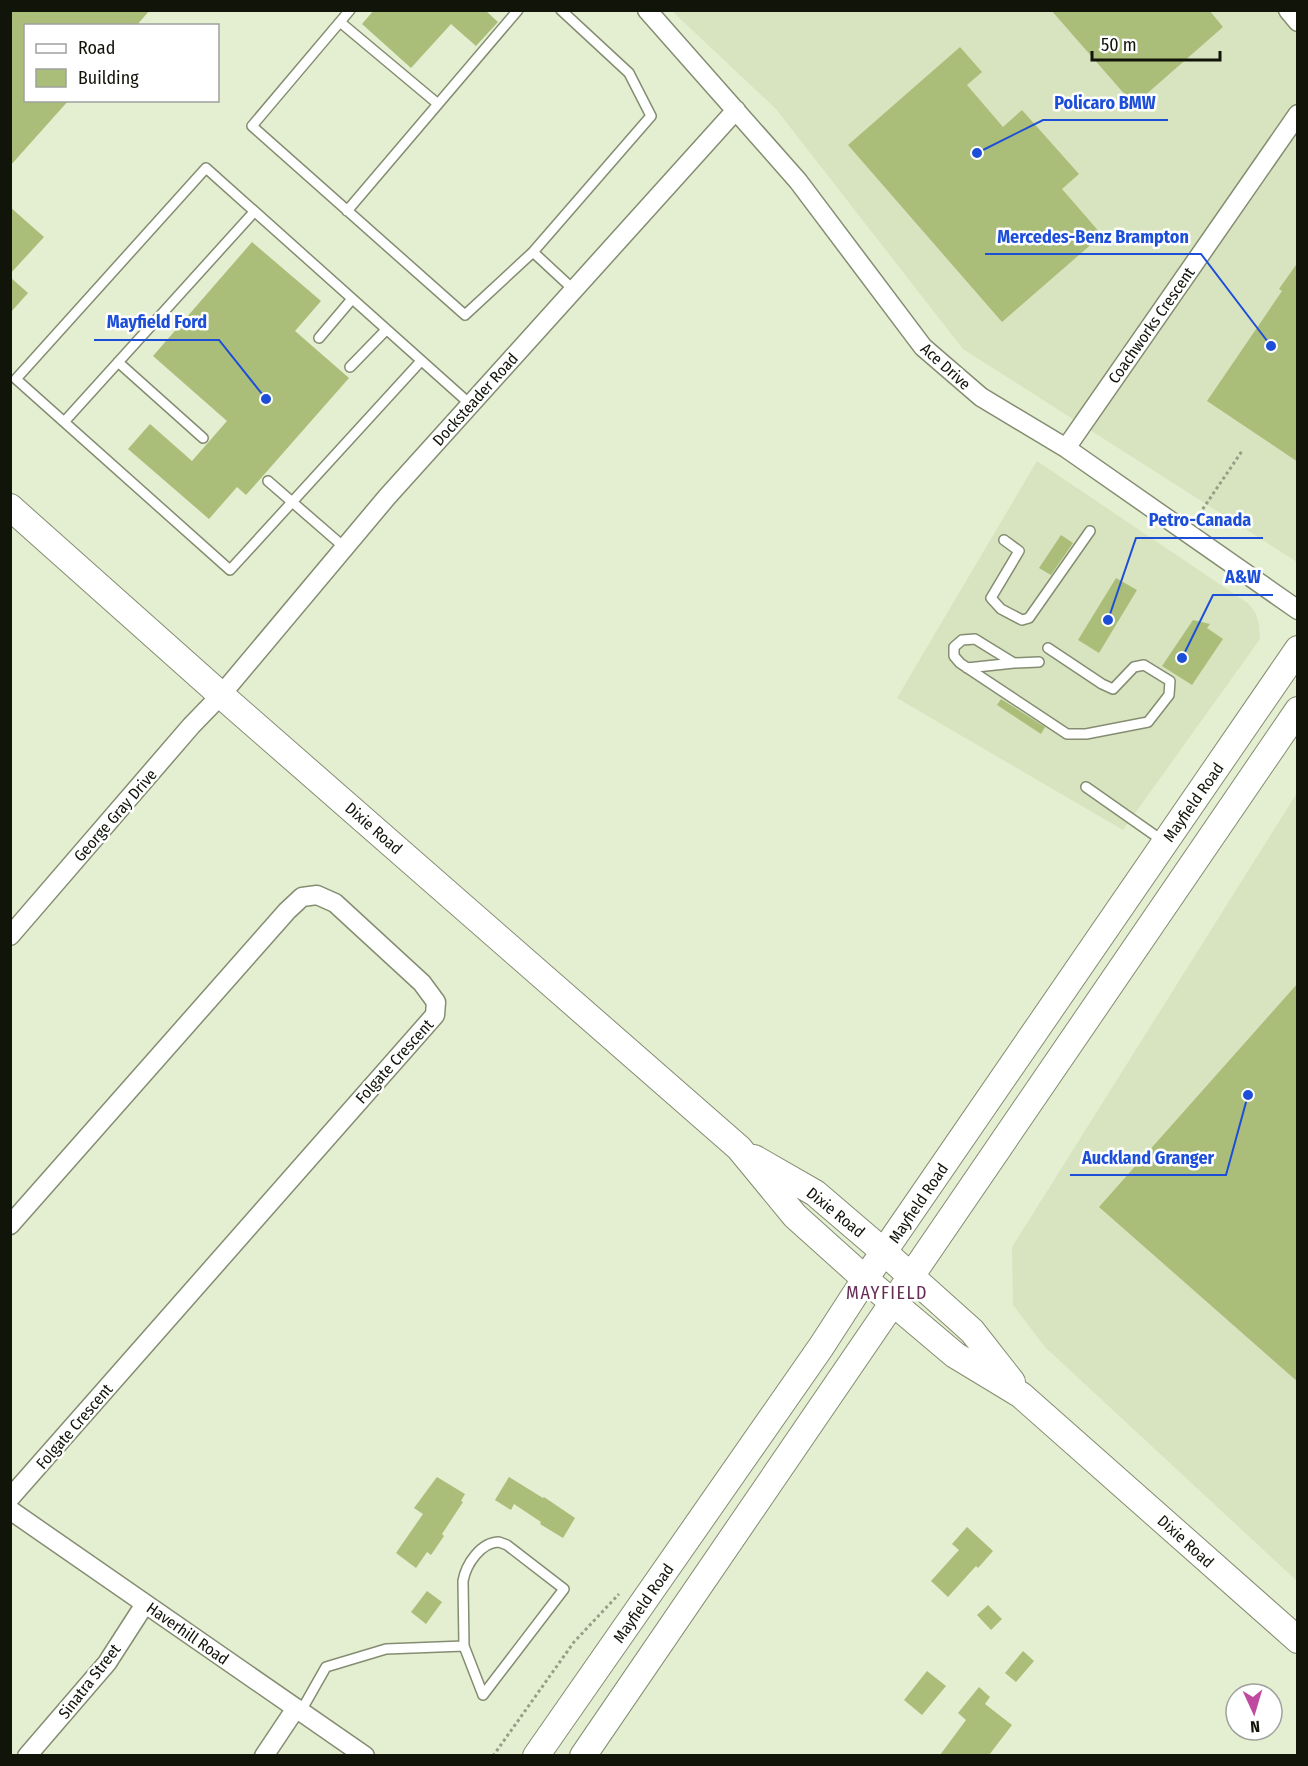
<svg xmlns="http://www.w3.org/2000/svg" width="1308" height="1766" viewBox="0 0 1308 1766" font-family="'Fira Sans Condensed',sans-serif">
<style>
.built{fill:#d8e4bf}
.building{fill:#aabe7a}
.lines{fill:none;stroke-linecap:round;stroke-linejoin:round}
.service-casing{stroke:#848d71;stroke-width:12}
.minor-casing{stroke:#848d71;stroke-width:21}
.secondary-casing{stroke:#848d71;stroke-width:28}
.path{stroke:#969e87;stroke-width:3;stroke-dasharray:3 3;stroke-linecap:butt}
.service{stroke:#fff;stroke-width:9}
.minor{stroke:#fff;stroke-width:18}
.secondary{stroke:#fff;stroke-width:26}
.labels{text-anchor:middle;stroke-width:5;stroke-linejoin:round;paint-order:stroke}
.street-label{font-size:16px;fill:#101409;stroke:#fff}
.neighbourhood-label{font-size:18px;letter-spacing:1.5px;fill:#662c55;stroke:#fff}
.leader{fill:none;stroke:#1d4ed8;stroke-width:2}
.callout-dot{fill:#1d4ed8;stroke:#fff;stroke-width:2}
.callout-label{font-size:18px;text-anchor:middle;font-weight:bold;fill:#1d4ed8;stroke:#fff;stroke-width:5;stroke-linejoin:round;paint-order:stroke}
</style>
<rect width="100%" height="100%" fill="#e4eed0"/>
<path class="built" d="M672,11h625v551l-334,-213 -187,-240z
M1037,461l212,143 7,10 3,11 1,14 -137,191 -226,-132z
M1297,793v788l-252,-234 -32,-42 -1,-58z"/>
<path class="building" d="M10,10h140l-14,16h-110v74h43l-59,66z
M374,10h111l13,12 -22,24 -25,-22 -40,44 -49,-44z
M1051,10h158l14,17 -89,78z
M960,47l22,25 -15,13 36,42 19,-17 57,64 -17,15 40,46 -100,87 -154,-177z
M10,207l34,30 -34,37z
M252,242l69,59 -26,30 54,47 -103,117 -9,-8 -28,32 -81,-70 22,-25 42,37 35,-40 -74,-65z
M1298,262v200l-91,-61 75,-110 -3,-2z
M10,277l18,16 -18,20z
M1061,535l12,8 -22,32 -12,-7z
M1116,578l21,12 -38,63 -21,-13z
M1193,620l17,4 -3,4 16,11 -31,46 -30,-19z
M1001,699l44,28 -4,7 -44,-29z
M1298,983v399l-199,-175z
M437,1477l28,17 -4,7 2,1 -21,32 2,2 -13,19 -4,-3 -11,16 -20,-15 27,-39 -9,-6z
M509,1477l34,21 1,-1 31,21 -12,20 -23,-14 1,-2 -27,-18 -3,6 -16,-10z
M967,1527l26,24 -15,17 -2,-2 -28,31 -17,-16 28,-31 -7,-6z
M427,1591l15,11 -16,22 -15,-12z
M988,1605l14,14 -11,11 -14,-15z
M1023,1651l11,10 -18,21 -11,-9z
M927,1671l19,15 -24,29 -18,-15z
M979,1687l11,10 -5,7 27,21 -23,30h-49l26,-35 -8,-7z"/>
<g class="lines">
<g class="service-casing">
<path id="service" d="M350,10l-98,116 213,189 68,-63 118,-136 -22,-43 -68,-63
M340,22l98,82
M347,211l171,-201
M533,252l41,38
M319,338l33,-39
M421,361l-191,209 -214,-191 190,-211 264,236
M118,362l85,76
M350,367l36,-37
M64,422l190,-210
M268,481l76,66
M1004,540l15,11 -28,47 10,11 21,11 7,-2 61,-87
M1039,662l-25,1 -39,-24 -13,1 -8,7v9l6,7 107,71h19l62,-12 21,-27 1,-14 -26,-16 -10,2 -21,22 -11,-5 -54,-36
M967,668l47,-5
M1086,787l77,54
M499,1542l8,3 57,44 -81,106 -19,-49 -1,-65c3,-17 18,-39 36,-39z
M301,1711l25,-44 60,-18 78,-3"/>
</g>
<g class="minor-casing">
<path id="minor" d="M647,10l151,171 125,166 58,50 85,51 232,162
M1288,10l10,12
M1066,448l232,-334
M10,936l181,-210 30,-31 166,-198 349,-387
M10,1225l277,-314 15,-14 15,-2 18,8 87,80 14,19 -1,13 -425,483
M10,1510l355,246
M27,1756l80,-93 38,-59
M264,1756l32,-48"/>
</g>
<g class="secondary-casing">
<path id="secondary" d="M10,507l211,188 518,453 56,68 70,63 90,76 66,40 277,245
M754,1158l61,35 69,59 88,79 40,51
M536,1756l285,-409 44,-68 433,-630
M583,1756l715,-1046"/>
</g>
<path class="path" d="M1196,519l46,-68
M493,1756l81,-114 45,-48"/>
<use href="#service" class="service"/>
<use href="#minor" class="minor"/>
<use href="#secondary" class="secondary"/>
</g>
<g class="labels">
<g class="street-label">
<text transform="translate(1151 325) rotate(-55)" y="6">Coachworks Crescent</text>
<text transform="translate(946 366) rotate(42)" y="6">Ace Drive</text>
<text transform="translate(475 399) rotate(-48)" y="6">Docksteader Road</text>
<text transform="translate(1193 802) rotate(-55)" y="6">Mayfield Road</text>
<text transform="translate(115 815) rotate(-49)" y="6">George Gray Drive</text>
<text transform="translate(374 828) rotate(41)" y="6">Dixie Road</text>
<text transform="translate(394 1061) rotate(-48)" y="6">Folgate Crescent</text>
<text transform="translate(918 1203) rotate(-56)" y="6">Mayfield Road</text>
<text transform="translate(836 1212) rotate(39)" y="6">Dixie Road</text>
<text transform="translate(74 1426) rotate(-49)" y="6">Folgate Crescent</text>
<text transform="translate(1186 1541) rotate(42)" y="6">Dixie Road</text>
<text transform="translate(643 1603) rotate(-55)" y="6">Mayfield Road</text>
<text transform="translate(188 1633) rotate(35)" y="6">Haverhill Road</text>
<text transform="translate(89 1681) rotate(-52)" y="6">Sinatra Street</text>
</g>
<g class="neighbourhood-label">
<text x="887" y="1299">MAYFIELD</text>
</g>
</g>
<path class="leader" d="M977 153L1043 120H1168M1271 346L1201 254H985M266 399L219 340H94M1108 620L1136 538H1263M1182 658L1213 595H1273M1248 1095L1226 1175H1070"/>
<g class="callout-dot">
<circle cx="977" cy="153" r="6"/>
<circle cx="1271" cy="346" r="6"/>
<circle cx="266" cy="399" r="6"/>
<circle cx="1108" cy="620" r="6"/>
<circle cx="1182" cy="658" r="6"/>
<circle cx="1248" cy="1095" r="6"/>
</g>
<g class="callout-label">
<text x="1105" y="109">Policaro BMW</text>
<text x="1093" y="243">Mercedes-Benz Brampton</text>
<text x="157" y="328">Mayfield Ford</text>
<text x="1200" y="526">Petro-Canada</text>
<text x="1243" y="583">A&amp;W</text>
<text x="1148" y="1164">Auckland Granger</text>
</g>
<rect width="1308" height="1766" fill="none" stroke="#101409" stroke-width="24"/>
<rect x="24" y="24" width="195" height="78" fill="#ffffff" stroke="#9fa19d" stroke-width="1.5"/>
<rect x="36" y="44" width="30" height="9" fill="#ffffff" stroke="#9fa19d" stroke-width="1.5"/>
<text x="78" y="54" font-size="18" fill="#101409">Road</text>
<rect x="36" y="69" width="30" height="18" fill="#aabe7a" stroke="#9fa19d" stroke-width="1.5"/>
<text x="78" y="84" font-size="18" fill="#101409">Building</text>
<g transform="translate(1254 1712) rotate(176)"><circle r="28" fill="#ffffff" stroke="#9fa19d" stroke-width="1.5"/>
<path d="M0-4.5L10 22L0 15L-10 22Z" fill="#c14aa1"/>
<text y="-9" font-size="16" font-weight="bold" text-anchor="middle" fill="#101409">N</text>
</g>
<path d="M1092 51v9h128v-9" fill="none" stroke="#101409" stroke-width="3"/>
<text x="1101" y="51" font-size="18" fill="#101409" stroke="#ffffff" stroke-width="4.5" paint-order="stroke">50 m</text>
</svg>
